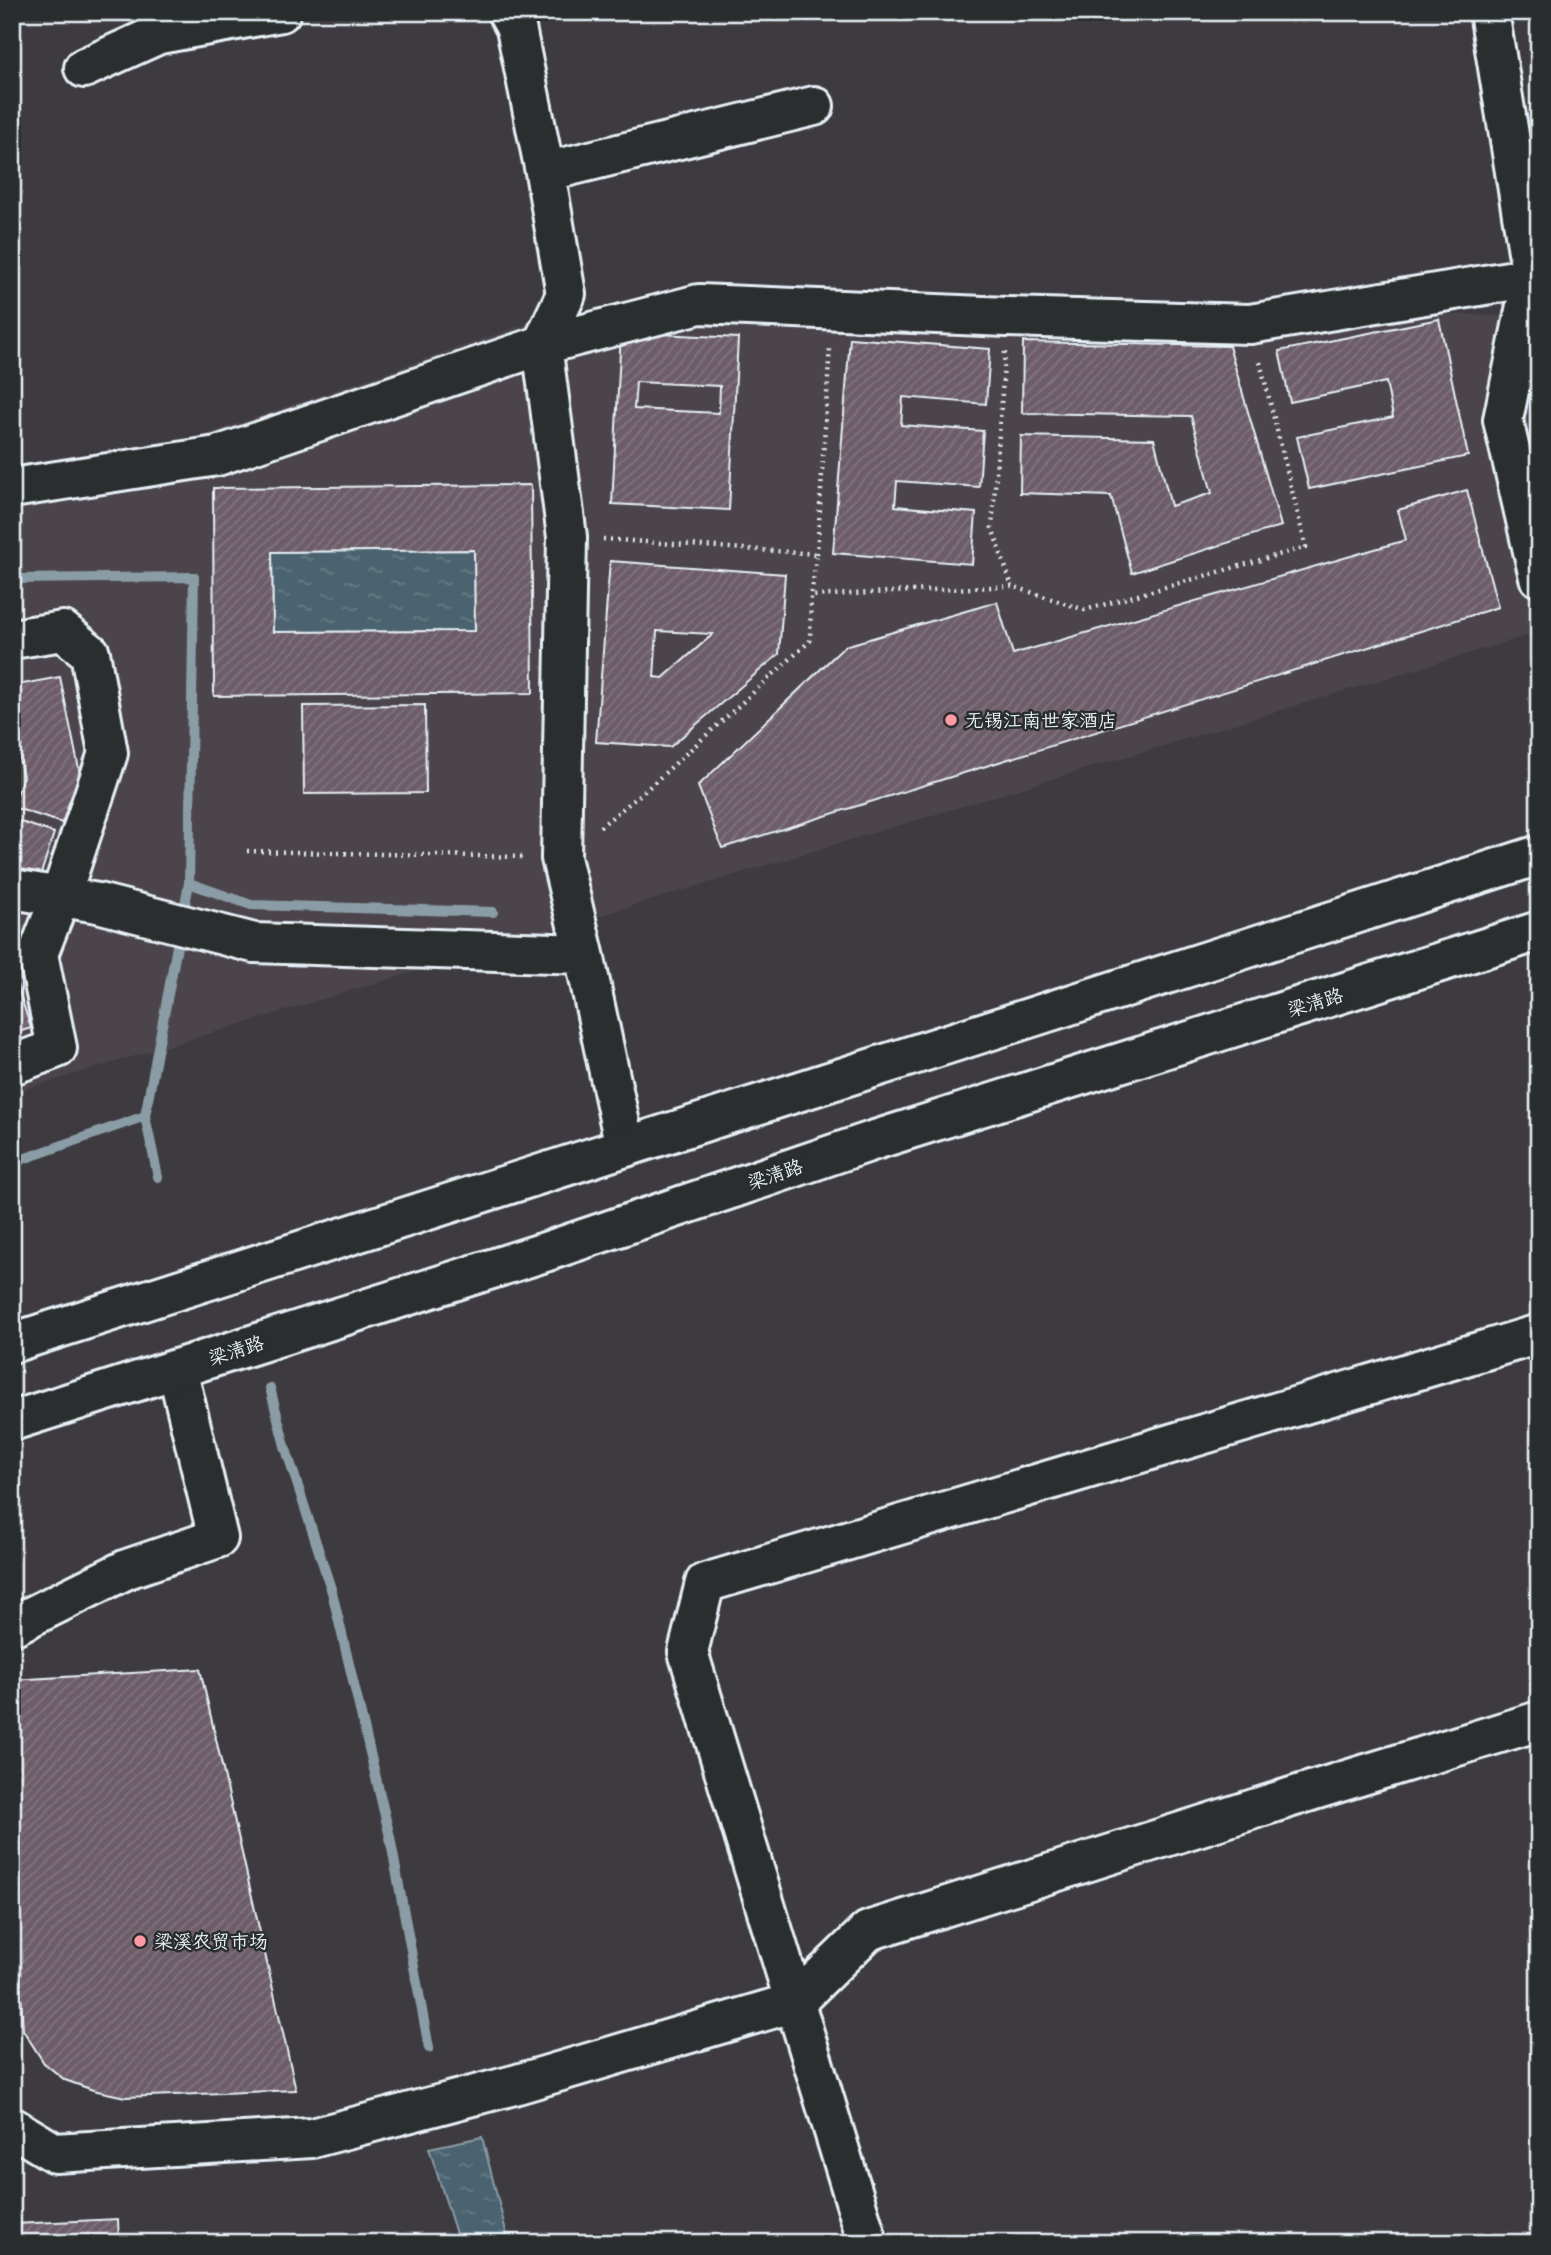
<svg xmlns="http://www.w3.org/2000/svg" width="1551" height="2255" viewBox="0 0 1551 2255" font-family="'Architects Daughter','LXGW WenKai TC',sans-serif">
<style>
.built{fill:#4c454c}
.water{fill:url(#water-ripples);stroke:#8a9ca6;stroke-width:2}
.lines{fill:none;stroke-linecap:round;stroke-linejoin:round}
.stream{stroke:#8a9ca6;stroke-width:10}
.building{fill:url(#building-hatch);stroke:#e8f1f8;stroke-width:2;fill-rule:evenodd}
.minor-casing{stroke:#e8f1f8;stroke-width:44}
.major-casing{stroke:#e8f1f8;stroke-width:44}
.path{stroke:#e8f1f8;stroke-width:4.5;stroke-dasharray:2 5;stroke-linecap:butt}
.minor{stroke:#2a2d2e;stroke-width:38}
.major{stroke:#2a2d2e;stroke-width:38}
.poi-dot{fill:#ff9aa2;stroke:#2a2d2e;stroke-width:2.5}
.labels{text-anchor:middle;stroke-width:5;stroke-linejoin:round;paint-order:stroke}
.poi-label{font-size:19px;fill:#e8f1f8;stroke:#2a2d2e;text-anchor:start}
.street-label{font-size:19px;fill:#e8f1f8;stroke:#2a2d2e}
</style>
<defs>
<pattern id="water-ripples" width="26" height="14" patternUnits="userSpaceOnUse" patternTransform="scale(1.75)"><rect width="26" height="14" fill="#4c6470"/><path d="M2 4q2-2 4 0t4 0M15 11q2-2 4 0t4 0" fill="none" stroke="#667b85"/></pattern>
<pattern id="building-hatch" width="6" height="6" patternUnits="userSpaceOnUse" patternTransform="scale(1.75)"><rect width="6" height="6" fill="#6c5d69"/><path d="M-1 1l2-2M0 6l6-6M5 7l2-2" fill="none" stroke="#81757f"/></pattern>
</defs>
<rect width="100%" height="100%" fill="#3e3b40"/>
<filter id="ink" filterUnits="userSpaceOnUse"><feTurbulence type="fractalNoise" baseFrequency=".0143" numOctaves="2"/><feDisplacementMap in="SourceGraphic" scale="14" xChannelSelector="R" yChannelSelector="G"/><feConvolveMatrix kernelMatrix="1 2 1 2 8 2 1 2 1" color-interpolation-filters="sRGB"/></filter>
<g filter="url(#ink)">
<path class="built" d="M707,293l832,24v94l-12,51 12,47v123l-1527,461v-616l187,-40 342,-118z"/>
<path class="water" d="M474,550l1,81 -202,1 -1,-80z
M482,2137l27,106h-50l-30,-95z"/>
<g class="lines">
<path class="stream" d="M12,579l182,-2 -5,306 -44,233 -133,47
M189,883l62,22 242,7
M145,1116l13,61
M270,1388l15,58 47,146 58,245 39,211"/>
</g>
<path class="building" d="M1439,319l29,137 -159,33 -12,-52 96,-20 -7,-35 -96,20 -11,-51z
M621,332l117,6 -9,172 -117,-6zM636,382l84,4 -1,27 -85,-4z
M850,338l140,11 -4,55 -83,-7 -2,28 82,6 -4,56 -82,-6 -2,25 81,7 -4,51 -139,-11z
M1023,342l206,4 52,180 -149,47 -21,-77 -91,-3 1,-57 133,3 17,67 41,-13 -21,-77 -169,-3z
M531,485l2,208 -319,3 -1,-208zM474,550l1,81 -202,1 -1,-80z
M1467,490l31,117 -776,241 -24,-62 147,-140 152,-44 16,52 393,-114 -8,-30z
M610,561l175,13 -6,80 -109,93 -74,-5zM657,631l56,3 -50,44 -9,-1z
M60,677l20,97 -18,49 -49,-16 10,-30 -9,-42 -2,1v-50z
M425,705l1,88 -122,1 -1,-88z
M12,819l42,14 -18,56 -24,-8z
M12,970l19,58 -19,6z
M200,1669l96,421 -171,7 -32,-7 -28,-10 -21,-17 -21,-33 -11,-178v-172z
M118,2219l1,24h-105v-19z"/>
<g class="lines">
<g class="minor-casing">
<path id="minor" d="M507,12l9,16 29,144 21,122 -24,51 25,192 -6,321 23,96 41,193
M1489,12l43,264 -29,144 36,157
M84,68l75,-34 122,-22
M545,172l269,-66
M12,488l205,-32 325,-111 157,-41 308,13 243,7 289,-48
M12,639l51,-8 27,22 18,100 -48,145 -22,56 19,94 -45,17
M12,889l86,14 156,40 330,11
M12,1626l115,-57 91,-31 -41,-169
M12,2127l43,26 257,-15 202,-53 281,-83 73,-71 446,-141 225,-69
M868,2243l-180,-591 17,-69 834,-249"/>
</g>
<g class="major-casing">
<path id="major" d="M12,1343l1527,-488
M12,1421l533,-169 330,-112 664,-209"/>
</g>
<path class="path" d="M1005,352l-13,176 20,58
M603,539l214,15 -6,42
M817,554l13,-209
M600,827l46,-37 164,-149 1,-45 201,-10 73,24 221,-63 -46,-185
M247,851l275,6"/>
<use href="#minor" class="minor"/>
<use href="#major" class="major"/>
</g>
</g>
<g class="poi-dot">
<circle cx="951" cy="720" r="7"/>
<circle cx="140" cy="1941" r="7"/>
</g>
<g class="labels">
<g class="poi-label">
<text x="965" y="727">无锡江南世家酒店</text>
<text x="154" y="1948">梁溪农贸市场</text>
</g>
<g class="street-label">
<text transform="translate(1315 1002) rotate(-17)" y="7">梁清路</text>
<text transform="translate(775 1174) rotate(-19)" y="7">梁清路</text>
<text transform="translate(236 1350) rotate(-18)" y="7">梁清路</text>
</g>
</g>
<rect width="1551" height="2255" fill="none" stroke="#2a2d2e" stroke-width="42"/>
<rect x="21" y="21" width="1509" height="2213" fill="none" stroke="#e8f1f8" stroke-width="2.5" filter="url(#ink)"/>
</svg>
